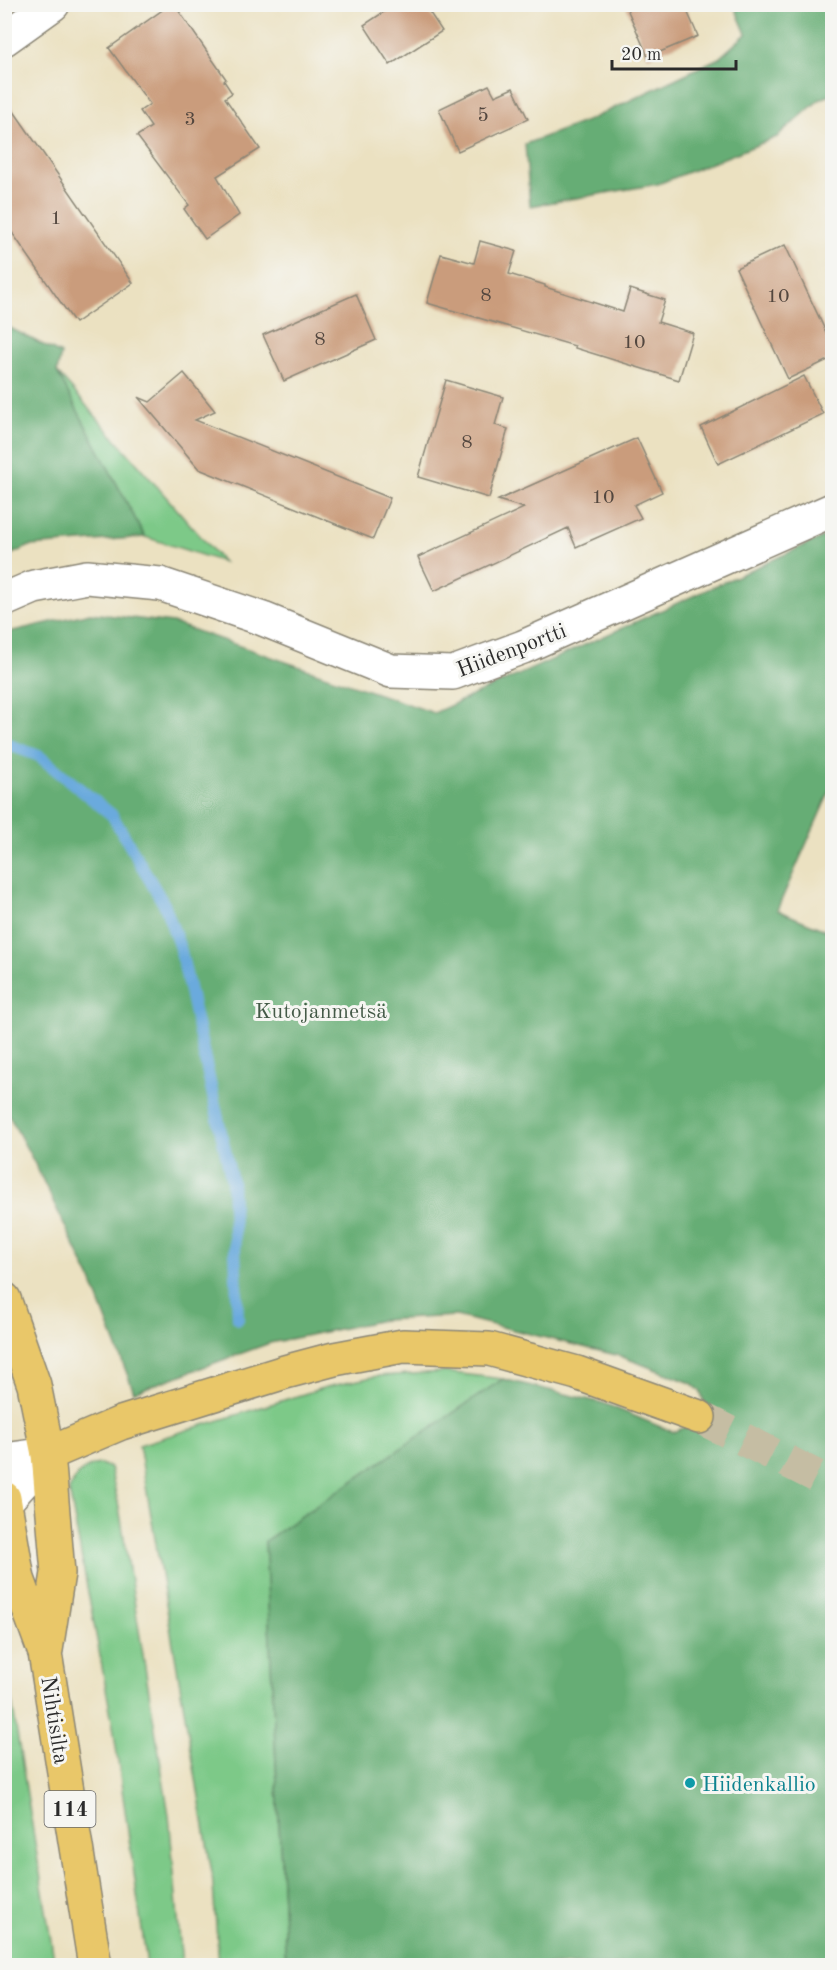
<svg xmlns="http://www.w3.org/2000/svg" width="837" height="1970" viewBox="0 0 837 1970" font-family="'Old Standard TT',serif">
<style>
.green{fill:#7dc988;stroke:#547a5a;stroke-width:1.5}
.forest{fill:#66ad74;stroke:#486c50;stroke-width:1.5}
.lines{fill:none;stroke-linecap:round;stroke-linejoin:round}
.stream{stroke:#6aaadd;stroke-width:12}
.building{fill:#ca9c7c}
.highway-tunnel{stroke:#c5bda3;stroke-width:33;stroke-dasharray:33 16;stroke-linecap:butt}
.minor-casing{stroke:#8b8676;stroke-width:36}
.major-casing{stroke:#8b8676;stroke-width:36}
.highway-casing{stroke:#8b8676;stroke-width:36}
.minor{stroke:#fff;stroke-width:33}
.major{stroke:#e9c769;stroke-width:33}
.highway{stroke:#e9c769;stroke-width:33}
.culture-dot{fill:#0f9aa8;stroke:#f6f6f2;stroke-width:2}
.labels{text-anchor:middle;stroke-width:6;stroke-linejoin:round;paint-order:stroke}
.number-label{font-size:20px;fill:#53473f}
.shield{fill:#f6f6f2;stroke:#686867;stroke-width:1.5}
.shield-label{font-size:21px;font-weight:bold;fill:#2b2b2b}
.street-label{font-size:22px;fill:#2b2b2b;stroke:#f6f6f2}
.park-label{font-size:22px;fill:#445a47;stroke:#f6f6f2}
.culture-label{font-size:22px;fill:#0d838f;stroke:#f6f6f2;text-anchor:start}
</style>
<rect width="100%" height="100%" fill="#f6f6f2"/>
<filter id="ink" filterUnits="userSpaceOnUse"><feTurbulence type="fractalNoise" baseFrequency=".0167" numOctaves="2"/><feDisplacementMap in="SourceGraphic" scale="12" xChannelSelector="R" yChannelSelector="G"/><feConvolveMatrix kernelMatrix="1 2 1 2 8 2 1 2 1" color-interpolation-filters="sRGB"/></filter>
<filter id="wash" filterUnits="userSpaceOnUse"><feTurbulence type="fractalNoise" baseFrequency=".008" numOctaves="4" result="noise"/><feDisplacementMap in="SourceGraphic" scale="24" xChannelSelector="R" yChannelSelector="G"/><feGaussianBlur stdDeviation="1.35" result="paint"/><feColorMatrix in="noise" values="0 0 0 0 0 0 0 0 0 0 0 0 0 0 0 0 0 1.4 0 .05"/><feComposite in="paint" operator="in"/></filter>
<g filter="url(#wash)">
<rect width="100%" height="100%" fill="#ebe1c1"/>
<path class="green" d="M57,372l166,190 -78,-25z
M445,1372l58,7 -238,162 21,424h-67l-7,-92 -73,-428 187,-58 51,-11z
M99,1464l11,3 9,40 50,308 13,150h-35l-34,-239 -44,-236c7,-15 14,-23 30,-26z
M4,1665l3,7 48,293h-50z"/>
<path class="forest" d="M734,5h98v89l-13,6 -42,37 -119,47 -128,22 -5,-62 64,-24 130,-62 27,-24z
M4,325l57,29 -4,18 88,165 -115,9 -25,11z
M832,533v253l-55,124 55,23v1032h-546l-21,-424 238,-162 100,24 70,29 19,-7 12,-23 -4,-11 -9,-8 -71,-27 -164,-40 -73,4 -113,23 -136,49 -43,-112 -55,-114 -31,-58 -1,-475 86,-20 83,10 261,90z"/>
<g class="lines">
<path class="stream" d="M4,743l35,13 73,59 53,91 16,45 51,231 6,137"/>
</g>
<g id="blocks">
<path class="building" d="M171,4h3l52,75 -2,2 8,12 -7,5 35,51 -43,27 22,39 -34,24 -21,-30 5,-4 -52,-69 14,-9 -11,-16 10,-7 -41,-56z
M396,4h28l18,27 -52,34 -26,-40z
M625,4h59l14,32 -50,21z
M489,85l6,11 18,-8 15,31 -70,32 -19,-42z
M4,97l129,186 -58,40 -71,-102z
M480,241l36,10 -7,23 36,11v2l78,25 7,-23 35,11 -7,22 35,11 -14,47 -104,-32v-2l-148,-43 14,-49 33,9z
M785,245l47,100v13l-44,21 -52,-111z
M356,294l20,46 -92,41 -21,-46z
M184,373l31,38 -20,9 195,78 -17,41 -174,-70 -61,-72 12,5z
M804,376l19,38 -105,50 -17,-37z
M446,380l57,17 -8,28 13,4 -19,69 -71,-21z
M637,438l25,54 -28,13 7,13 -65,29 -8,-19 -134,63 -16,-34 106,-49 -26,-8z"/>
</g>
</g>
<g filter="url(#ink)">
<use href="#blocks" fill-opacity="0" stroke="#8b8676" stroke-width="1.5"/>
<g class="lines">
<path class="highway-tunnel" d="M699,1417l133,67"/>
<g class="minor-casing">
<path id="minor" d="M4,39l49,-35
M4,600l30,-13 53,-10 73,7 103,35 128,52 62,2 70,-26 309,-137
M4,1460l44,-6
M4,1503l44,-49"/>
</g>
<g class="major-casing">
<path id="major" d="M4,1299l30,86 14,69 10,119 -12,77
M4,1498l14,81 27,74 50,313"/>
</g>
<g class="highway-casing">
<path id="highway" d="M48,1454l73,-31 164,-51 49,-13 69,-13 86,3 88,24 122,44"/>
</g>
<use href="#minor" class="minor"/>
<use href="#major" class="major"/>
<use href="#highway" class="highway"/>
</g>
</g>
<circle class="culture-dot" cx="690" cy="1783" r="6"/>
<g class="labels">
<g class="number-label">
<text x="483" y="121">5</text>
<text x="190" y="125">3</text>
<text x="56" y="224">1</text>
<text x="486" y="301">8</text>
<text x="778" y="302">10</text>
<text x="320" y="345">8</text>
<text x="634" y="348">10</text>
<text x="467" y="448">8</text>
<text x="603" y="503">10</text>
</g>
<rect class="shield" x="44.5" y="1791" width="51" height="36" rx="4.5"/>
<g class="shield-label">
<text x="70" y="1816">114</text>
</g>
<g class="street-label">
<text transform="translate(511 649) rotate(-21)" y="8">Hiidenportti</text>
<text transform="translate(56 1720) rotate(81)" y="8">Nihtisilta</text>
</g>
<g class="park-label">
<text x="321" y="1018">Kutojanmetsä</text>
</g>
<g class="culture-label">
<text x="702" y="1791">Hiidenkallio</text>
</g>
</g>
<rect width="837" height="1970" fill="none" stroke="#f6f6f2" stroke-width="24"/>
<path d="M612 60v9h124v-9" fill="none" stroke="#2b2b2b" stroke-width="3"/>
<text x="621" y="60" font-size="18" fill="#2b2b2b" stroke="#f6f6f2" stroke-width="4.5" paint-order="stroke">20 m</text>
</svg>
